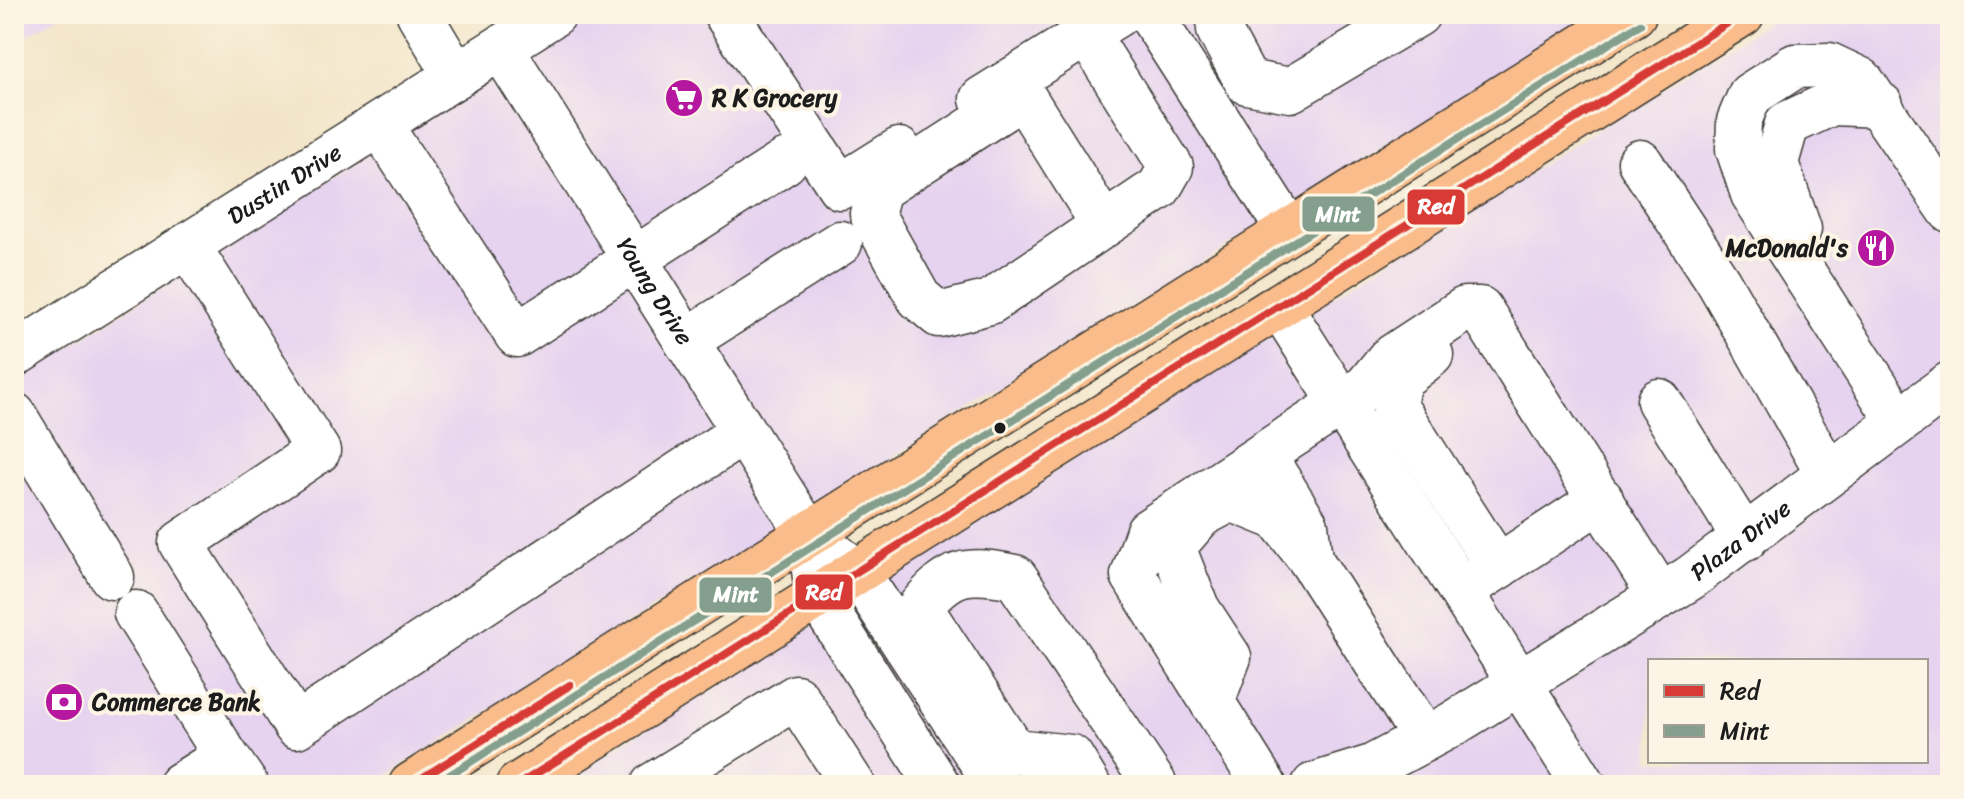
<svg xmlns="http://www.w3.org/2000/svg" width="1964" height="799" viewBox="0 0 1964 799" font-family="Sriracha,sans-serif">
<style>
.built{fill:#e6d3f0;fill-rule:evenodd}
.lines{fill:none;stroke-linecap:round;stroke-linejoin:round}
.minor-casing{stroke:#3c3a36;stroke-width:47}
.major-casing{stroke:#3c3a36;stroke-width:47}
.minor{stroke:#fff;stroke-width:44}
.major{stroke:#f9bc8a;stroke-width:44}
.bus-1-casing{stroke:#fcf5e5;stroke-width:14}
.bus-2-casing{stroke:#fcf5e5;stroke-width:14}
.bus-1{stroke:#d83b35;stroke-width:8}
.bus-2{stroke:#849f8d;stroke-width:8}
.bus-dot{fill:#1c1c1c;stroke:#fcf5e5;stroke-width:3}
.labels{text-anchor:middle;stroke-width:8;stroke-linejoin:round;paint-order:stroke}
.poi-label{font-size:24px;font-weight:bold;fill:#1c1c1c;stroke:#fcf5e5;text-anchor:start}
.street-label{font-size:24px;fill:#1c1c1c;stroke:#fcf5e5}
.line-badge{stroke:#fcf5e5;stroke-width:3}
.badge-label{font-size:22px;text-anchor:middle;font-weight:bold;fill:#fff}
</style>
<rect width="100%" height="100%" fill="#fcf5e5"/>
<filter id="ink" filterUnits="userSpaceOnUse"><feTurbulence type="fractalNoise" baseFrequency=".0125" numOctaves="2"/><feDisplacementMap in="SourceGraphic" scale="16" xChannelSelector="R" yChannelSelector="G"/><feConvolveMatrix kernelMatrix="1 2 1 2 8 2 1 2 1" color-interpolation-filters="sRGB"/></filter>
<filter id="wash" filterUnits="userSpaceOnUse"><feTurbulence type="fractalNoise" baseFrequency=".006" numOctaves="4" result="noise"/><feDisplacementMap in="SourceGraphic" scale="32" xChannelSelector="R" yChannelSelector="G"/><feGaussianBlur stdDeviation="1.8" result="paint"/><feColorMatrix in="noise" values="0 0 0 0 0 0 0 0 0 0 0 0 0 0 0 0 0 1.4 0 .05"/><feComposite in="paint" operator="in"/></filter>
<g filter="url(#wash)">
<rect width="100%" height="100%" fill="#f2e4c7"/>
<path class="built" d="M14,14h47l-47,30z
M588,14h1009l-1226,771h-357v-403z
M1781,14h169v771h-1393zM1650,661h276v100h-276z"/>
</g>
<g filter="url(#ink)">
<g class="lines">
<g class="minor-casing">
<g id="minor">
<path d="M419,14l37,62"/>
<path d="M726,14l114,173 59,-37"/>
<path d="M1150,14l130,203"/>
<path d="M1221,14l-2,16 28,52 43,8 128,-76"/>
<path id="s1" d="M501,48l308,487 48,37 140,213"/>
<path d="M1013,80l90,144"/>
<path d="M1023,96l-144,93 -7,25 47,84 20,17 51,-13 169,-114 12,-21 -84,-133"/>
<path d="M982,99l136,-85"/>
<path d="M380,125l137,210 268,-173"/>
<path d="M1640,162l78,119 110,193"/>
<path d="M1799,229l-23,-66 11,-39 45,-21 49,2"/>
<path d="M188,246l130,205 -137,92 115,183 447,-294"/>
<path d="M1280,306l304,479"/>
<path d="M686,341l154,-98"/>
<path id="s2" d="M14,355l540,-341"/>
<path d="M1431,355l-32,25 -5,25 104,162"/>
<path d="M1659,401l86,138"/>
<path d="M14,415l98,162"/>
<path d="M1898,420l-145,-226 -15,-45 1,-28 11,-26 45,-29 34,-1 32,15 89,130"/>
<path d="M1264,456l42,69 4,34 115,180"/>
<path d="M812,557l6,40 120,188"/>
<path d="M1473,583l128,-84"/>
<path d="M136,613l90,143"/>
<path d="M1212,702l17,-45 -32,-49 -24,-61 28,-32 30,-16 47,19 32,41"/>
<path d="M180,785l46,-29 20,29"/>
<path d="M653,785l143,-88 57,88"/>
<path d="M1088,785l-17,-28 -57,-6 -94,-144c31,-38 47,-39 95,-30l140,208"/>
<path d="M1264,785l-131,-210 15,-44 218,-144 23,-28 76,-50h15l180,287"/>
<path id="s3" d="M1314,785l58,-18 79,-42 239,-147 260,-194"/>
</g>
</g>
<g class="major-casing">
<path id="major" d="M411,785l1223,-771
M518,785l1224,-771"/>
</g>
<use href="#minor" class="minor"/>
<use href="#major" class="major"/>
<g class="bus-1-casing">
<path id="bus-1" d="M411,785l159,-100
M518,785l1224,-771"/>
</g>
<g class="bus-2-casing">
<path id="bus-2" d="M434,785l1206,-761"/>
</g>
<use href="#bus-1" class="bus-1"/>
<use href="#bus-2" class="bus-2"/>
</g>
</g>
<defs>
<g id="supermarket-disc" transform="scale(2)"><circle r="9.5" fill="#b5179e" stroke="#fcf5e5"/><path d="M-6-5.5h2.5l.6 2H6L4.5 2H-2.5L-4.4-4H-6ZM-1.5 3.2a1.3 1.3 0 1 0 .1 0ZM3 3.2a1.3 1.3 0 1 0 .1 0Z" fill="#fff"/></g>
<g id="restaurant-disc" transform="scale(2)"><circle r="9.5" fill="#b5179e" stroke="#fcf5e5"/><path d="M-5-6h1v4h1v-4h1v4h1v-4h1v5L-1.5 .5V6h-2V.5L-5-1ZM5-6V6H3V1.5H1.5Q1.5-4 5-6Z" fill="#fff"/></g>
<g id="bank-disc" transform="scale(2)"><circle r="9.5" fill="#b5179e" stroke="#fcf5e5"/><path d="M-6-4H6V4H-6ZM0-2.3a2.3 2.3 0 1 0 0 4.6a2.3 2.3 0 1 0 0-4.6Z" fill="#fff"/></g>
</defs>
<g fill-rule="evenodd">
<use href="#supermarket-disc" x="684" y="98"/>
<use href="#restaurant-disc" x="1876" y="248"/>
<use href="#bank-disc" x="64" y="702"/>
</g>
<circle class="bus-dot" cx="1000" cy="428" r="7"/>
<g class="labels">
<g class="poi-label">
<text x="712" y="106">R K Grocery</text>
<text x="1848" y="256" text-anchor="end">McDonald's</text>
<text x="92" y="710">Commerce Bank</text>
</g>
<g class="street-label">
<text dy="8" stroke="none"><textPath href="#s2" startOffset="320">Dustin Drive</textPath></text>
<text dy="8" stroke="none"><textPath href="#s1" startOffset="288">Young Drive</textPath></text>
<text dy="8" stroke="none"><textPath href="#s3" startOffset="494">Plaza Drive</textPath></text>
</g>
</g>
<g class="line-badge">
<rect x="1406" y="188" width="60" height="38" rx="8" fill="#d83b35"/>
<rect x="1301" y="195" width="75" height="38" rx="8" fill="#849f8d"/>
<rect x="794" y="573" width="60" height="38" rx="8" fill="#d83b35"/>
<rect x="698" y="576" width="75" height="38" rx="8" fill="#849f8d"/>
</g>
<g class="badge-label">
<text x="1436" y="214">Red</text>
<text x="1338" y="222">Mint</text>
<text x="824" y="600">Red</text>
<text x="736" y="602">Mint</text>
</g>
<rect width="1964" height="799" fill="none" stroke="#fcf5e5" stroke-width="48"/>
<rect x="1648" y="659" width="280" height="104" fill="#fcf5e5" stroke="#a29e95" stroke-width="2"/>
<rect x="1664" y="685" width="40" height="12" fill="#d83b35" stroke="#a29e95" stroke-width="2"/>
<text x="1720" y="699" font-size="24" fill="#1c1c1c">Red</text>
<rect x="1664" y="725" width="40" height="12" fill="#849f8d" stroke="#a29e95" stroke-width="2"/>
<text x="1720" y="739" font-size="24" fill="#1c1c1c">Mint</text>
</svg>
